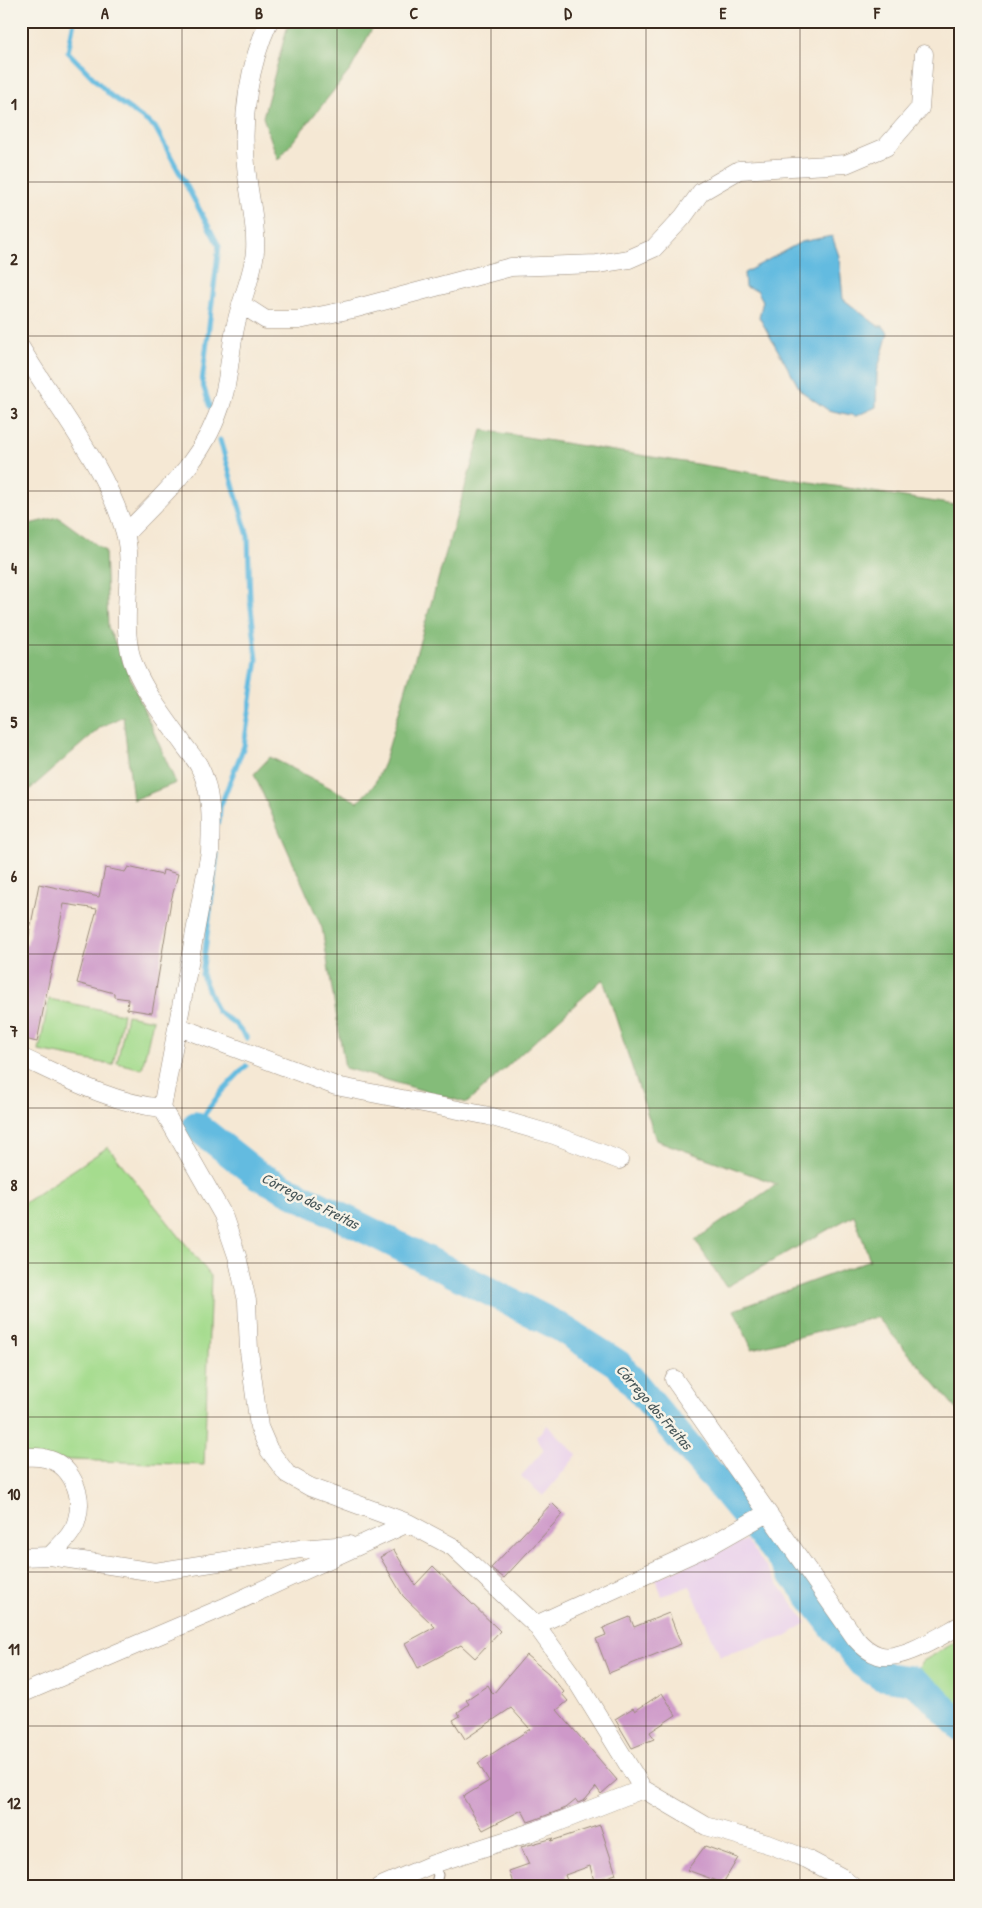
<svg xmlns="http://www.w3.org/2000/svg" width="982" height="1908" viewBox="0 0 982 1908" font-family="'Patrick Hand',sans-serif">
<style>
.built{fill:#ead1ec}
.green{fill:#a5dc8e;stroke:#708356}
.forest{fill:#84bc79;stroke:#60734c}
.water{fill:#63bbe0;stroke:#4f727f}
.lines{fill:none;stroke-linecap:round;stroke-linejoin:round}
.stream{stroke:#63bbe0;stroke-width:5}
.river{stroke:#63bbe0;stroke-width:29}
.building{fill:#ce99c9}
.service-casing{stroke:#988979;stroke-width:11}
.minor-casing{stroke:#988979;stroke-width:19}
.service{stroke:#fff;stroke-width:9}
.minor{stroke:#fff;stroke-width:18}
.grid{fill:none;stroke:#3b2a1e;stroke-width:1;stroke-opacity:0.55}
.labels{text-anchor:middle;stroke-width:5;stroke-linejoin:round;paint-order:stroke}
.water-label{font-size:15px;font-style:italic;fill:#475658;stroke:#f7f3e8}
.neatline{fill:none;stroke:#3b2a1e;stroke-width:2}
.grid-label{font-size:16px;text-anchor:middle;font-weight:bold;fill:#3b2a1e}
</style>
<rect width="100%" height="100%" fill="#f7f3e8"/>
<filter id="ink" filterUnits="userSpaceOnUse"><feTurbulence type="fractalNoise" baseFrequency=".02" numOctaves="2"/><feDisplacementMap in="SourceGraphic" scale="10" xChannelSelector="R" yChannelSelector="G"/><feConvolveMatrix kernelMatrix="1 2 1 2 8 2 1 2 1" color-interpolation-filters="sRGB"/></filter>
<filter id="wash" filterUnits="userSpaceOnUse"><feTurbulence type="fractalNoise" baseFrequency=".0096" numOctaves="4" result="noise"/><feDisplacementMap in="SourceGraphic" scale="20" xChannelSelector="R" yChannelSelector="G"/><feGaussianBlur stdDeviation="1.12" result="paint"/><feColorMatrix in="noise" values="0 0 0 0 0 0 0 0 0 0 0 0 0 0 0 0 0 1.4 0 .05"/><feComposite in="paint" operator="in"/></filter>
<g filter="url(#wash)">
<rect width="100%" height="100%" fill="#f5e8d4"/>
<path class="built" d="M547,1425l30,30 -34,41 -22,-20 23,-26 -8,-13z
M746,1540l61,83 -23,14 -64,19 -30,-70 -28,10 -6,-17z"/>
<path class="green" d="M49,999l74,15 -10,51 -74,-14z
M127,1015l26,5 -11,49 -25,-6z
M108,1147l103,129 -7,189 -183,-7v-253z
M961,1639v88l-32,-34 -18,-13 12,-19z"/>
<path class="forest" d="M289,21h87l-25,48 -73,91 -15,-43z
M482,430l479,76v908l-84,-97 -125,32 -18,-39 136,-50 -16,-45 -128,72 -31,-47 82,-56 -121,-44 -53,-161 -136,124 -122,-35 -23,-140 -68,-154 16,-17 88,45 16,-17 10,-22z
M58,517l47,34 3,76 68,156 -43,17 -10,-84 -22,11 -80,70v-271z"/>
<path class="water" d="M832,236l7,20 4,43 35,27h5l5,7 -11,39 -1,35 -20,9 -28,-6 -27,-19 -42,-74 4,-16 -6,-11 -12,-3 -1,-14 57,-31z"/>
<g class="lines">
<path class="stream" d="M74,21l-6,31 42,43 45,32 64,119 -17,136 8,25
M219,822l1,-15 24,-61 13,-86 -7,-61 -2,-63 -28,-96
M217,855l-15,120 15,36 17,12 13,15
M196,1126l25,-34 25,-26"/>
<path class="river" d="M196,1126l62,49 300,151 60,38 154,183 90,116 19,13 30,4 18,13 32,34"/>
</g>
<g id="blocks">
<path class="building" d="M128,867l34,8 1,-5 15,4 -7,27 -19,112 -25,-4 1,-10 -14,-2v-4l-37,-10 20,-74 -33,-5 -27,138 -16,-4v-63l3,-16 -3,-1v-14l6,1 12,-61 60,13 6,-29 20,4z
M552,1503l11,11 -59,64 -13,-10z
M394,1550l21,35 18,-19 67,65 -25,27 -14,-13 -43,23 -13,-25 30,-16 -32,-31 -23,-39z
M669,1613l12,31 -72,29 -13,-34 10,-4 -3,-7 27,-11 4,10z
M526,1655l22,18 16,19 -2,2 6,7 -11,9 60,70 -16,14 -5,-7 -11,13 -7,3 -2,-3 -10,8 -32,12 -6,2 -6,-12 -39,20 -20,-33 26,-16 -11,-18 52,-34 -19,-21 -46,31 -12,-19 7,-4 -2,-4 11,-8 -3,-4 22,-15 5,9z
M662,1693l14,22 -26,17 4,7 -22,9 -17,-29 18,-11 2,3z
M600,1825l16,49 -22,7 -4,-15 -25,9 3,8 -11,4h-43l-5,-16 20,-7 -8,-17 33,-9 -3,3z
M705,1846l33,12 -15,25 -36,-13z"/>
</g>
</g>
<g filter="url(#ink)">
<use href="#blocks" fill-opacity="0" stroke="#988979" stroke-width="1"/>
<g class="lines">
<g class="service-casing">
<path id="service" d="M433,1864l5,11 -3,12"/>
</g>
<g class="minor-casing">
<path id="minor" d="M241,304l25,16h33l54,-11 158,-42 86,-3 32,-5 25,-11 29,-31 18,-25 38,-22 107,-6 40,-17 34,-39 4,-54
M21,348c35,59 86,119 104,185 11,43 -8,92 10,135 12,27 30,50 47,74 5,8 13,16 17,24 14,26 12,58 11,86l-48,256 61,107 14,41 10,45 2,50 10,76 10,23 18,24 23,13 98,36 45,24 83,78 43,60 64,104 63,37 65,19 36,14 34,18 12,10
M125,534c41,-42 82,-77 98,-136 7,-24 7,-50 13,-74 5,-25 17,-48 19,-73 2,-28 -7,-58 -9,-86 -5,-49 3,-100 23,-144
M179,1027l157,59 153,30 65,19 65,25
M21,1057c45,21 91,46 141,51
M674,1379l182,260c6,7 13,13 22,16 21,8 64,-20 83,-30
M21,1457c8,0 16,-1 23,1 27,5 40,36 33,61 -3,15 -17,26 -27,37l-29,1
M50,1556l105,16 145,-23 49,-4
M536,1625l175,-80 56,-32
M21,1694l206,-88 181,-83
M379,1887l54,-23 105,-34 105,-41"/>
</g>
<use href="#service" class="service"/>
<use href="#minor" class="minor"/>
</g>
</g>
<path class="grid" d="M182,21v1866M337,21v1866M491,21v1866M646,21v1866M800,21v1866M21,182h940M21,336h940M21,491h940M21,645h940M21,800h940M21,954h940M21,1108h940M21,1263h940M21,1417h940M21,1572h940M21,1726h940"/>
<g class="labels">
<g class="water-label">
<text transform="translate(310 1201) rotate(27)" y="5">Córrego dos Freitas</text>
<text transform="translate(654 1407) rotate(49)" y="5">Córrego dos Freitas</text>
</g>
</g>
<rect width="982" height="1908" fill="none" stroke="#f7f3e8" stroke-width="55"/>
<rect x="28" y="28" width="926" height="1852" class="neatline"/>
<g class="grid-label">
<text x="105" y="19">A</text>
<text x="259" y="19">B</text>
<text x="414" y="19">C</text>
<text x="568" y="19">D</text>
<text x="723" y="19">E</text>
<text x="877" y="19">F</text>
<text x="14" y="110">1</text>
<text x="14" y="265">2</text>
<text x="14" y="419">3</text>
<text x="14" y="574">4</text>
<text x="14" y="728">5</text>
<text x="14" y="882">6</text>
<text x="14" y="1037">7</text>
<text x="14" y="1191">8</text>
<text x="14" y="1346">9</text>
<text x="14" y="1500">10</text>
<text x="14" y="1655">11</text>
<text x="14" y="1809">12</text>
</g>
</svg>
